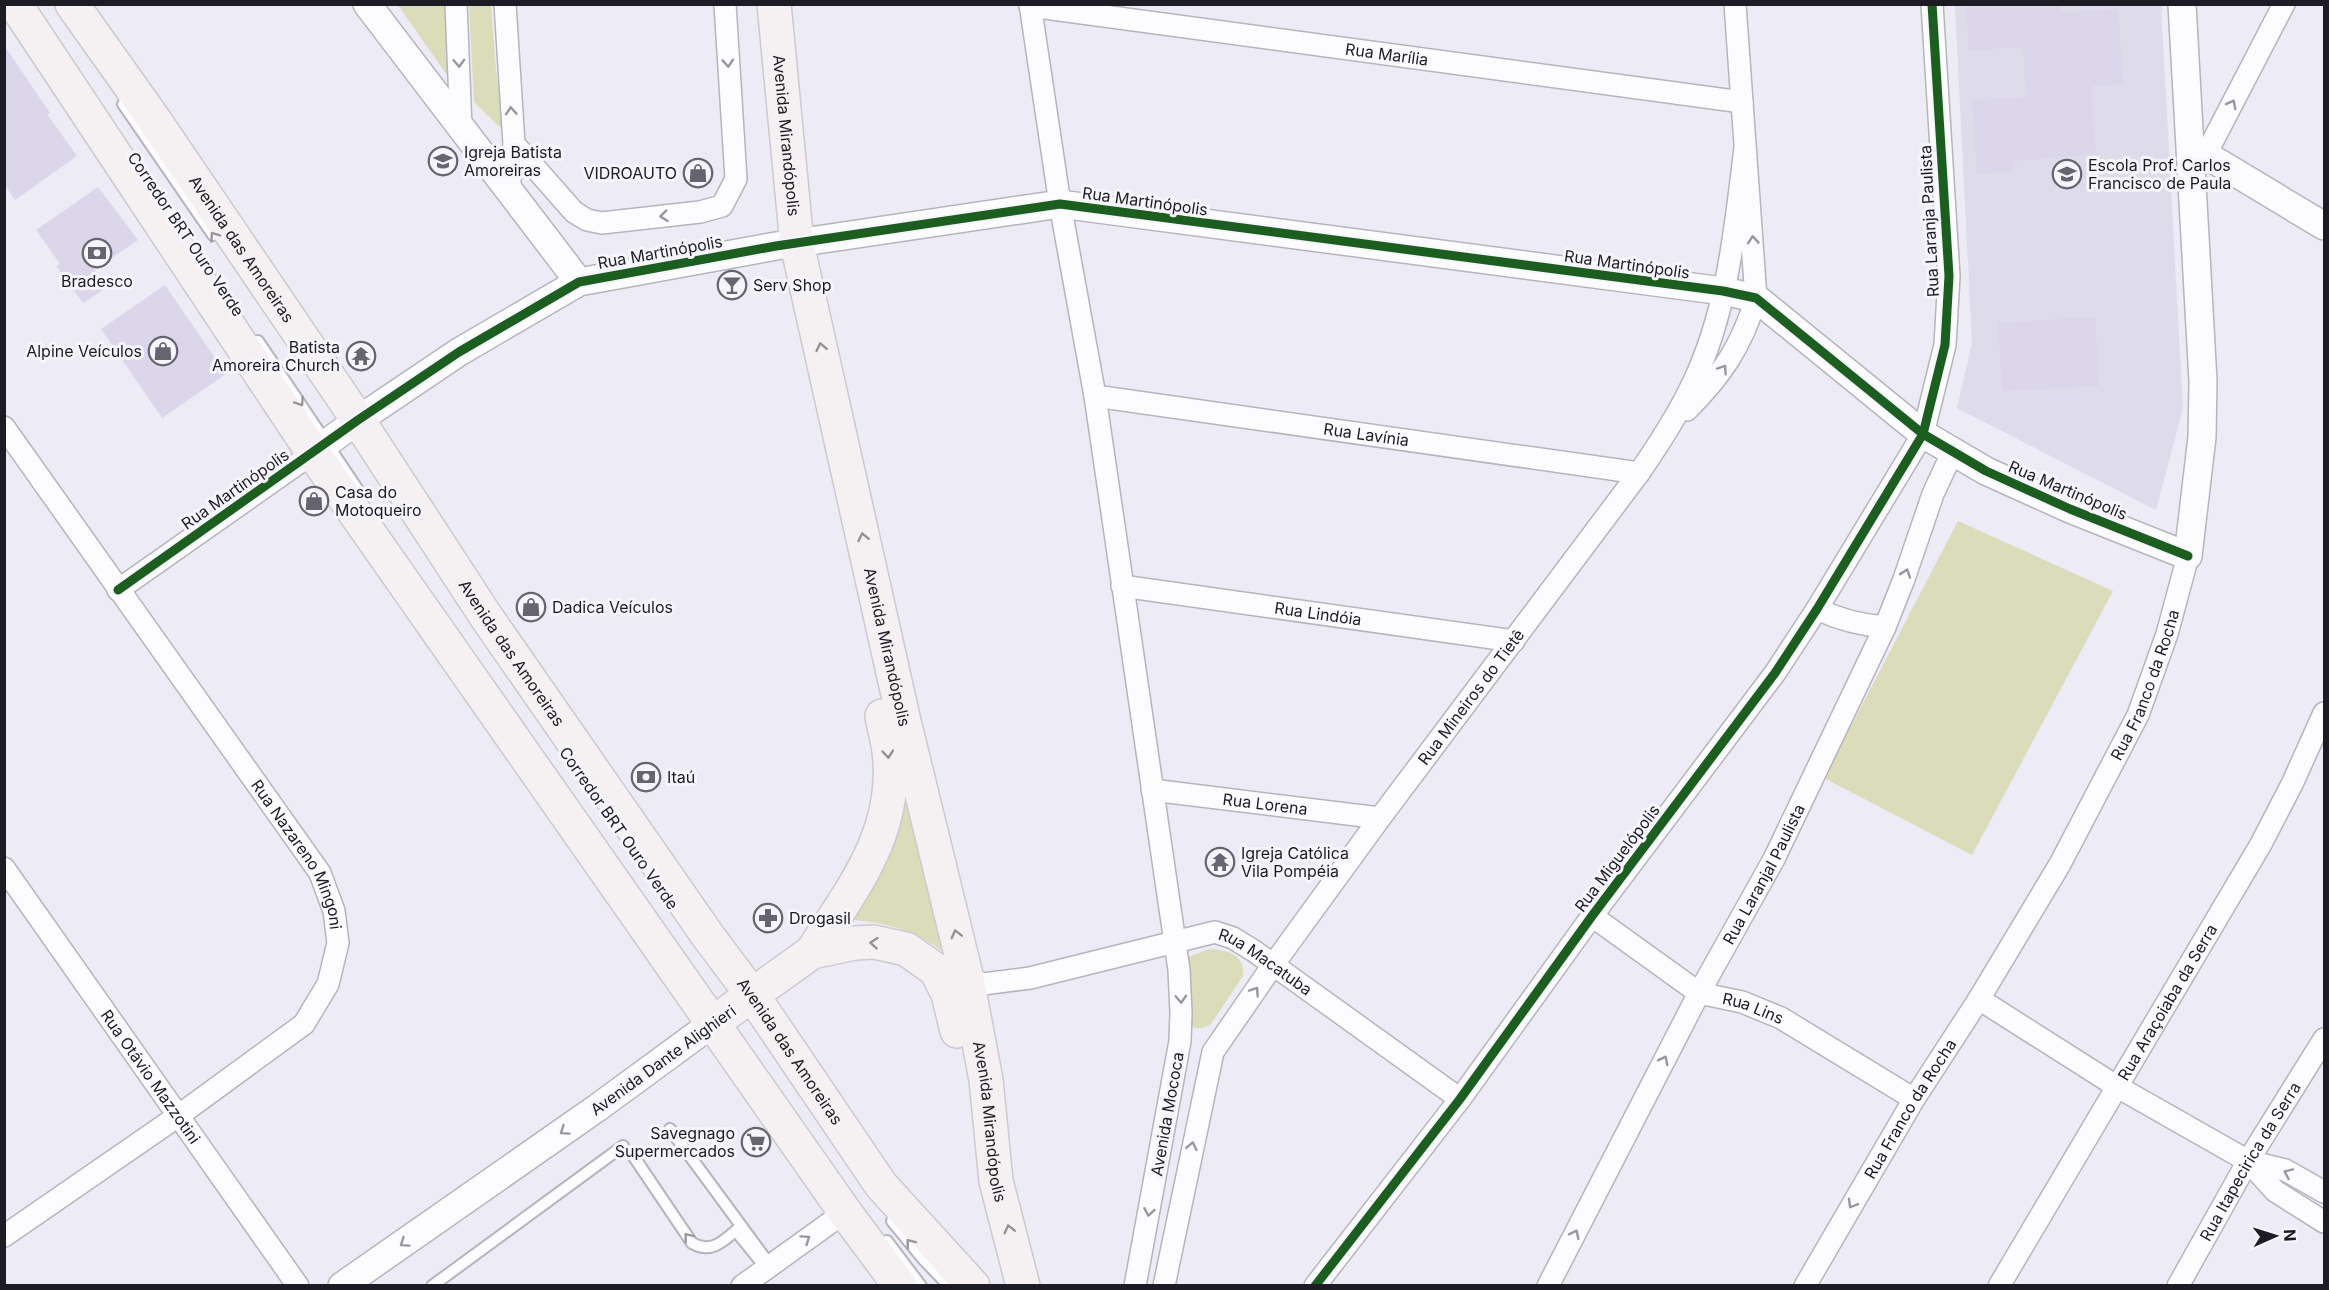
<svg xmlns="http://www.w3.org/2000/svg" width="2329" height="1290" viewBox="0 0 2329 1290" font-family="Inter,sans-serif">
<style>
.education{fill:#dedbeb}
.green{fill:#dadcba}
.building{fill:#dbd6ea}
.lines{fill:none;stroke-linecap:round;stroke-linejoin:round}
.service-casing{stroke:#b6b4bd;stroke-width:14}
.minor-casing{stroke:#b6b4bd;stroke-width:24}
.tertiary-casing{stroke:#b6b4bd;stroke-width:30}
.primary-casing{stroke:#cbcad0;stroke-width:36}
.service{stroke:#fcfcfe;stroke-width:10}
.minor{stroke:#fcfcfe;stroke-width:21}
.tertiary{stroke:#fcfcfe;stroke-width:27}
.primary{stroke:#f5f1f2;stroke-width:33}
.cycleway-casing{stroke:#f6f5fb;stroke-width:13}
.cycleway{stroke:#1b5e20;stroke-width:9}
.oneway{stroke:#98979c}
.oneway2{stroke:#949195}
.labels{text-anchor:middle;stroke-width:6;stroke-linejoin:round;paint-order:stroke}
.street-label{font-size:16px;fill:#1d1b24;stroke:#f6f5fb}
.poi-label{font-size:16px;fill:#1d1b24;stroke:#f6f5fb;text-anchor:start}
</style>
<rect width="100%" height="100%" fill="#edebf6"/>
<path class="education" d="M1955,5h206l22,403 -27,102 -199,-102 15,-65z"/>
<path class="green" d="M398,5h51l5,80z
M469,5h22l5,65 10,63 -32,-31z
M1958,521l155,70 -141,264 -148,-77z
M908,796l33,154c-24,-18 -56,-28 -87,-30l37,-73z
M1209,949c18,1 36,5 34,27l-32,48 -9,4h-8l-6,-7 -4,-56 5,-8z"/>
<path class="building" d="M1966,4h94l1,8 57,-3 5,75 -32,2 5,68 -83,7 1,10 -37,3 -5,-74 54,-3 -3,-50 -54,3z
M4,45l46,68 -3,1 30,42 -62,44 -11,-16z
M98,187l40,53 -44,30 12,18 -23,15 -27,-37 4,-2 -24,-34z
M165,285l61,89 -64,44 -61,-89z
M2095,317l4,69 -97,5 -4,-68z"/>
<g class="lines">
<g class="service-casing">
<path id="service" d="M123,104l90,131
M258,341l102,152
M670,1129l100,136
M634,1157l58,86c20,12 34,-4 49,-17
M892,1221l32,39 25,26
M740,1236l22,27
M887,1241l34,45
M432,1286l191,-140"/>
</g>
<g class="minor-casing">
<g id="minor">
<path d="M456,4l5,123"/>
<path d="M505,4l9,140 -5,46"/>
<path d="M1030,4l30,200 35,192 84,574 2,43 -1,28 -45,245"/>
<path id="s1" d="M1030,6l712,96"/>
<path d="M514,144l60,68 13,8 15,3 98,-11 22,-6 14,-27 -11,-175"/>
<path d="M2205,156l79,-152"/>
<path id="s2" d="M1095,396l544,77"/>
<path d="M1687,410c34,-34 55,-64 69,-112l-21,-294"/>
<path id="s3" d="M4,427l316,446 14,38 4,32 -10,41 -24,40 -126,92 -174,120"/>
<path id="s4" d="M1122,586l392,55"/>
<path d="M118,590l195,-137"/>
<path d="M1817,609c23,11 43,16 68,18"/>
<path id="s5" d="M1152,790l228,28"/>
<path id="s6" d="M4,868l294,418"/>
<path id="s7" d="M1592,916l107,77 43,9 39,16 133,81"/>
<path id="s8" d="M957,976l26,8 47,-6 185,-46 18,6 21,13 206,148"/>
<path d="M1979,999l137,87 132,75 37,9 39,22"/>
<path d="M2248,1161l27,30 49,31"/>
<path d="M742,1286l103,-74"/>
<path id="s9" d="M1164,1286l49,-234 60,-87 107,-147 259,-345c20,-29 39,-58 54,-90 35,-73 42,-155 52,-235"/>
<path d="M1315,1286l145,-187 132,-183 183,-243 42,-64 106,-175 22,-89 4,-69 -17,-272"/>
<path id="s10" d="M1548,1286l151,-293 75,-134 111,-232 19,-48 29,-85 20,-43"/>
<path id="s11" d="M1805,1286l109,-187 65,-100 81,-135 78,-149 29,-81 21,-78"/>
<path id="s12" d="M1999,1286l262,-442 32,-62 31,-69"/>
<path id="s13" d="M2178,1286l70,-125 76,-122"/>
</g>
</g>
<g class="tertiary-casing">
<path id="tertiary" d="M367,4l212,278
M2191,146l133,80
M313,453l45,-33 101,-68 120,-70 197,-36 284,-42 663,87 33,7 167,136 63,37 84,38 118,47 14,-119 1,-56 -21,-377
M342,1286l255,-178 116,-85"/>
</g>
<g class="primary-casing">
<g id="primary">
<path d="M15,4l298,449 532,759 55,74"/>
<path id="s14" d="M72,4l81,114 205,302 127,195 223,321 45,60 128,189 92,101"/>
<path id="s15" d="M774,4l23,240 106,473 64,262 19,101 10,101 27,105"/>
<path d="M812,952c40,-63 87,-120 77,-200 -1,-12 -5,-24 -7,-36"/>
<path d="M713,1023l99,-71 43,-9 19,-1 32,7 30,21 12,24 9,37"/>
</g>
</g>
<use href="#service" class="service"/>
<use href="#minor" class="minor"/>
<use href="#tertiary" class="tertiary"/>
<use href="#primary" class="primary"/>
<g class="cycleway-casing">
<path id="cycleway" d="M118,590l240,-170 101,-68 120,-70 197,-36 284,-42 663,87 33,7 167,136 63,37 84,38 118,47
M1315,1286l145,-187 132,-183 183,-243 42,-64 106,-175 22,-89 4,-69 -17,-272"/>
</g>
<use href="#cycleway" class="cycleway"/>
</g>
<defs><path id="oneway-chevron" d="M-2-3.5L2.5 0L-2 3.5" fill="none" stroke-width="1.6" stroke-linecap="round" stroke-linejoin="round" transform="scale(1.5)"/></defs>
<g class="oneway">
<use href="#oneway-chevron" transform="translate(459 63) rotate(88)"/>
<use href="#oneway-chevron" transform="translate(728 63) rotate(86)"/>
<use href="#oneway-chevron" transform="translate(2232 104) rotate(-62)"/>
<use href="#oneway-chevron" transform="translate(511 111) rotate(-94)"/>
<use href="#oneway-chevron" transform="translate(664 216) rotate(174)"/>
<use href="#oneway-chevron" transform="translate(214 236) rotate(-126)"/>
<use href="#oneway-chevron" transform="translate(1753 240) rotate(-94)"/>
<use href="#oneway-chevron" transform="translate(1723 369) rotate(-56)"/>
<use href="#oneway-chevron" transform="translate(300 402) rotate(56)"/>
<use href="#oneway-chevron" transform="translate(1906 573) rotate(-71)"/>
<use href="#oneway-chevron" transform="translate(1255 991) rotate(-56)"/>
<use href="#oneway-chevron" transform="translate(1181 999) rotate(87)"/>
<use href="#oneway-chevron" transform="translate(1664 1060) rotate(-63)"/>
<use href="#oneway-chevron" transform="translate(564 1131) rotate(145)"/>
<use href="#oneway-chevron" transform="translate(1192 1146) rotate(-78)"/>
<use href="#oneway-chevron" transform="translate(2288 1173) rotate(-156)"/>
<use href="#oneway-chevron" transform="translate(1852 1204) rotate(120)"/>
<use href="#oneway-chevron" transform="translate(1149 1212) rotate(100)"/>
<use href="#oneway-chevron" transform="translate(1575 1234) rotate(-63)"/>
<use href="#oneway-chevron" transform="translate(688 1237) rotate(-128)"/>
<use href="#oneway-chevron" transform="translate(806 1239) rotate(-35)"/>
<use href="#oneway-chevron" transform="translate(404 1243) rotate(145)"/>
<use href="#oneway-chevron" transform="translate(910 1243) rotate(-128)"/>
</g>
<g class="oneway2">
<use href="#oneway-chevron" transform="translate(821 347) rotate(-102)"/>
<use href="#oneway-chevron" transform="translate(863 537) rotate(-102)"/>
<use href="#oneway-chevron" transform="translate(888 754) rotate(85)"/>
<use href="#oneway-chevron" transform="translate(956 934) rotate(-104)"/>
<use href="#oneway-chevron" transform="translate(874 943) rotate(-175)"/>
<use href="#oneway-chevron" transform="translate(1009 1229) rotate(-104)"/>
</g>
<defs>
<g id="school-ring" transform="scale(1.5)"><circle r="9.5" fill="#f6f5fb" stroke="#66646e" stroke-width="1.5"/><path d="M0-5L7-2L0 1L-7-2ZM-4 1L0 2.5L4 1V4Q0 6-4 4Z" fill="#66646e"/></g>
<g id="shop-ring" transform="scale(1.5)"><circle r="9.5" fill="#f6f5fb" stroke="#66646e" stroke-width="1.5"/><path d="M-5-2.5h2.3a2.7 3.5 0 0 1 5.4 0H5L5.5 6h-11ZM-1.5-2.5h3a1.5 2.3 0 0 0-3 0Z" fill="#66646e"/></g>
<g id="bank-ring" transform="scale(1.5)"><circle r="9.5" fill="#f6f5fb" stroke="#66646e" stroke-width="1.5"/><path d="M-6-4H6V4H-6ZM0-2.3a2.3 2.3 0 1 0 0 4.6a2.3 2.3 0 1 0 0-4.6Z" fill="#66646e"/></g>
<g id="bar-ring" transform="scale(1.5)"><circle r="9.5" fill="#f6f5fb" stroke="#66646e" stroke-width="1.5"/><path d="M-6-5H6L.8 .8V4.5H3.5V6h-7V4.5H-.8V.8Z" fill="#66646e"/></g>
<g id="temple-ring" transform="scale(1.5)"><circle r="9.5" fill="#f6f5fb" stroke="#66646e" stroke-width="1.5"/><path d="M0-6L5-2H3V0L6.5 2.5H4V6H1.5V3h-3V6H-4V2.5H-6.5L-3 0V-2H-5Z" fill="#66646e"/></g>
<g id="pharmacy-ring" transform="scale(1.5)"><circle r="9.5" fill="#f6f5fb" stroke="#66646e" stroke-width="1.5"/><path d="M-2-6h4v4h4v4h-4v4h-4v-4h-4v-4h4Z" fill="#66646e"/></g>
<g id="supermarket-ring" transform="scale(1.5)"><circle r="9.5" fill="#f6f5fb" stroke="#66646e" stroke-width="1.5"/><path d="M-6-5.5h2.5l.6 2H6L4.5 2H-2.5L-4.4-4H-6ZM-1.5 3.2a1.3 1.3 0 1 0 .1 0ZM3 3.2a1.3 1.3 0 1 0 .1 0Z" fill="#66646e"/></g>
</defs>
<g fill-rule="evenodd">
<use href="#school-ring" x="443" y="161"/>
<use href="#shop-ring" x="698" y="173"/>
<use href="#school-ring" x="2067" y="174"/>
<use href="#bank-ring" x="97" y="253"/>
<use href="#bar-ring" x="732" y="285"/>
<use href="#shop-ring" x="163" y="351"/>
<use href="#temple-ring" x="361" y="356"/>
<use href="#shop-ring" x="314" y="501"/>
<use href="#shop-ring" x="531" y="607"/>
<use href="#bank-ring" x="646" y="777"/>
<use href="#temple-ring" x="1220" y="862"/>
<use href="#pharmacy-ring" x="768" y="918"/>
<use href="#supermarket-ring" x="756" y="1142"/>
</g>
<g class="labels">
<g class="street-label">
<text dy="6" stroke="none"><textPath href="#s1" startOffset="360">Rua Marília</textPath></text>
<text dy="6" stroke="none"><textPath href="#s15" startOffset="132">Avenida Mirandópolis</textPath></text>
<text transform="translate(1145 201) rotate(8)" y="6">Rua Martinópolis</text>
<text transform="translate(1929 221) rotate(-93)" y="6">Rua Laranja Paulista</text>
<text transform="translate(186 234) rotate(56)" y="6">Corredor BRT Ouro Verde</text>
<text dy="6" stroke="none"><textPath href="#s14" startOffset="298">Avenida das Amoreiras</textPath></text>
<text transform="translate(660 252) rotate(-10)" y="6">Rua Martinópolis</text>
<text transform="translate(1627 264) rotate(8)" y="6">Rua Martinópolis</text>
<text dy="6" stroke="none"><textPath href="#s2" startOffset="274">Rua Lavínia</textPath></text>
<text transform="translate(235 489) rotate(-35)" y="6">Rua Martinópolis</text>
<text transform="translate(2068 490) rotate(23)" y="6">Rua Martinópolis</text>
<text dy="6" stroke="none"><textPath href="#s4" startOffset="198">Rua Lindóia</textPath></text>
<text dy="6" stroke="none"><textPath href="#s15" startOffset="654">Avenida Mirandópolis</textPath></text>
<text dy="6" stroke="none"><textPath href="#s14" startOffset="784">Avenida das Amoreiras</textPath></text>
<text dy="6" stroke="none"><textPath href="#s11" startOffset="692">Rua Franco da Rocha</textPath></text>
<text dy="6" stroke="none"><textPath href="#s9" startOffset="678">Rua Mineiros do Tietê</textPath></text>
<text dy="6" stroke="none"><textPath href="#s5" startOffset="114">Rua Lorena</textPath></text>
<text transform="translate(619 828) rotate(55)" y="6">Corredor BRT Ouro Verde</text>
<text dy="6" stroke="none"><textPath href="#s3" startOffset="520">Rua Nazareno Mingoni</textPath></text>
<text transform="translate(1617 858) rotate(-53)" y="6">Rua Miguelópolis</text>
<text dy="6" stroke="none"><textPath href="#s10" startOffset="465">Rua Laranjal Paulista</textPath></text>
<text dy="6" stroke="none"><textPath href="#s8" startOffset="324">Rua Macatuba</textPath></text>
<text dy="6" stroke="none"><textPath href="#s12" startOffset="330">Rua Araçoiaba da Serra</textPath></text>
<text dy="6" stroke="none"><textPath href="#s7" startOffset="188">Rua Lins</textPath></text>
<text dy="6" stroke="none"><textPath href="#s14" startOffset="1270">Avenida das Amoreiras</textPath></text>
<text transform="translate(663 1060) rotate(-36)" y="6">Avenida Dante Alighieri</text>
<text dy="6" stroke="none"><textPath href="#s6" startOffset="255">Rua Otávio Mazzotini</textPath></text>
<text dy="6" stroke="none"><textPath href="#s11" startOffset="206">Rua Franco da Rocha</textPath></text>
<text transform="translate(1167 1114) rotate(-80)" y="6">Avenida Mococa</text>
<text dy="6" stroke="none"><textPath href="#s15" startOffset="1140">Avenida Mirandópolis</textPath></text>
<text dy="6" stroke="none"><textPath href="#s13" startOffset="144">Rua Itapecirica da Serra</textPath></text>
</g>
<g class="poi-label">
<text x="464" y="158">Igreja Batista<tspan x="464" dy="18">Amoreiras</tspan></text>
<text x="2088" y="171">Escola Prof. Carlos<tspan x="2088" dy="18">Francisco de Paula</tspan></text>
<text x="677" y="179" text-anchor="end">VIDROAUTO</text>
<text x="97" y="287" text-anchor="middle">Bradesco</text>
<text x="753" y="291">Serv Shop</text>
<text x="340" y="353" text-anchor="end">Batista<tspan x="340" dy="18">Amoreira Church</tspan></text>
<text x="142" y="357" text-anchor="end">Alpine Veículos</text>
<text x="335" y="498">Casa do<tspan x="335" dy="18">Motoqueiro</tspan></text>
<text x="552" y="613">Dadica Veículos</text>
<text x="667" y="783">Itaú</text>
<text x="1241" y="859">Igreja Católica<tspan x="1241" dy="18">Vila Pompéia</tspan></text>
<text x="789" y="924">Drogasil</text>
<text x="735" y="1139" text-anchor="end">Savegnago<tspan x="735" dy="18">Supermercados</tspan></text>
</g>
</g>
<rect width="2329" height="1290" fill="none" stroke="#1d1b24" stroke-width="12"/>
<g transform="translate(2275 1236) rotate(87)" stroke="#f6f5fb" stroke-width="4.5" paint-order="stroke">
<path d="M0-4.5L10 22L0 15L-10 22Z" fill="#1d1b24"/>
<text y="-9" font-size="16" font-weight="bold" text-anchor="middle" fill="#1d1b24">N</text>
</g>
</svg>
